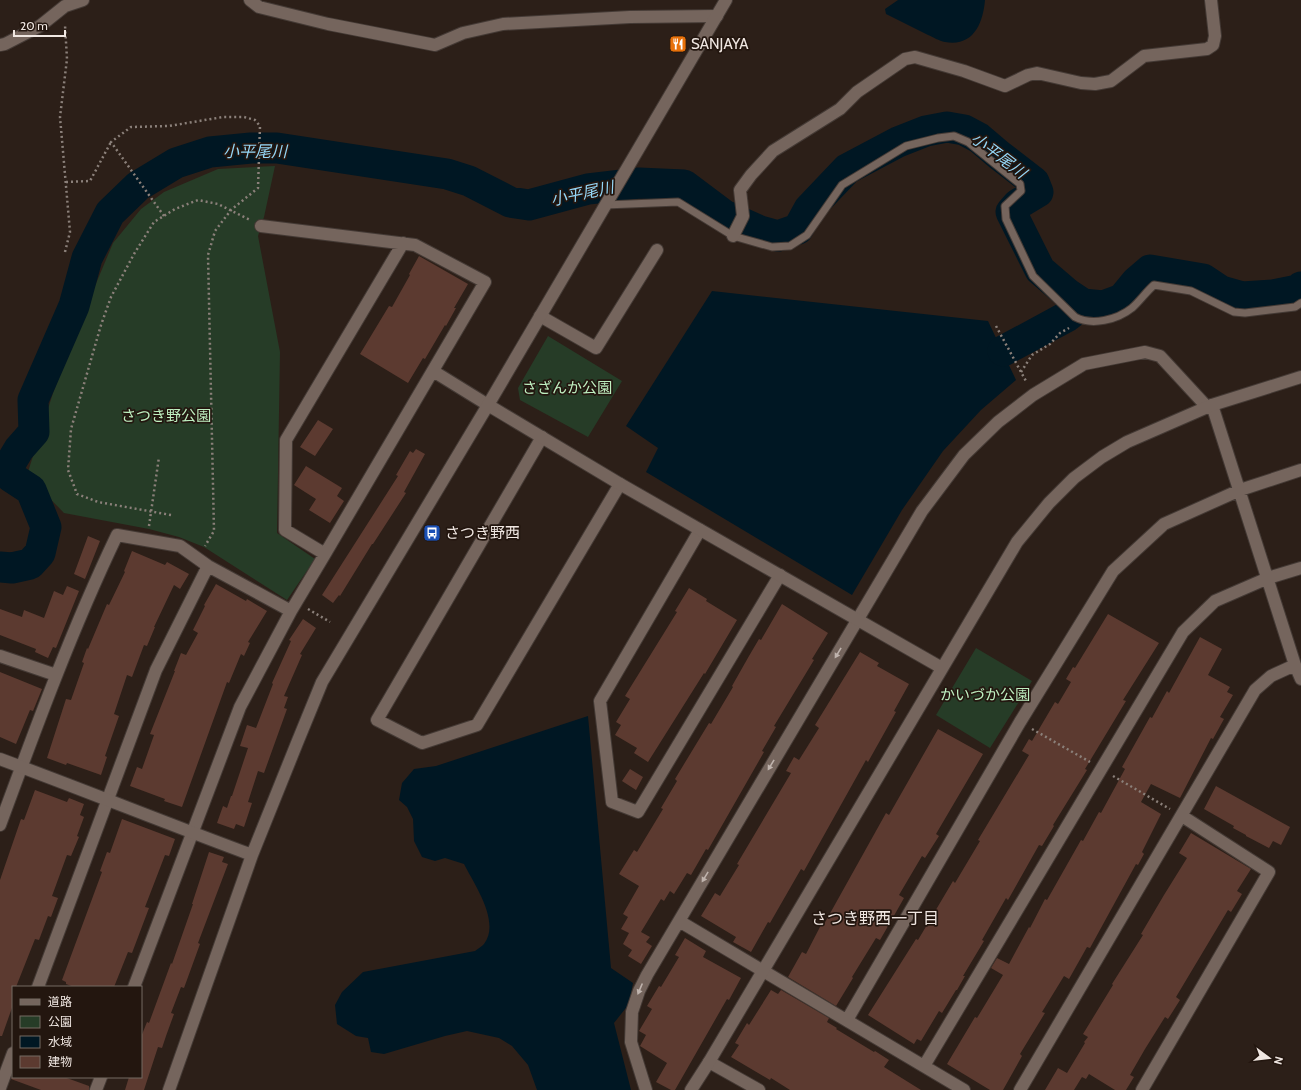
<svg xmlns="http://www.w3.org/2000/svg" width="1301" height="1090" viewBox="0 0 1301 1090" font-family="Cabin,'Noto Sans JP',sans-serif">
<style>
.green{fill:#263c27}
.water{fill:#001723}
.lines{fill:none;stroke-linecap:round;stroke-linejoin:round}
.river{stroke:#001723;stroke-width:31}
.building{fill:#5c3a30}
.lane-casing{stroke:#443a35;stroke-width:9}
.street-casing{stroke:#443a35;stroke-width:14}
.secondary-casing{stroke:#443a35;stroke-width:14}
.path{stroke:#8b807a;stroke-width:2.5;stroke-dasharray:2 3;stroke-linecap:butt}
.lane{stroke:#75655d;stroke-width:7}
.street{stroke:#75655d;stroke-width:12}
.secondary{stroke:#75655d;stroke-width:12}
.oneway{fill:#bfb3ad}
.labels{text-anchor:middle;stroke-width:3.5;stroke-linejoin:round;paint-order:stroke}
.poi-label{font-size:15px;fill:#f0e7e2;stroke:#23160f;text-anchor:start}
.park-label{font-size:15px;fill:#beefc0;stroke:#23160f}
.water-label{font-size:16px;font-style:italic;fill:#94d6f6;stroke:#23160f}
.neighbourhood-label{font-size:16px;fill:#f0e7e2;stroke:#23160f}
</style>
<rect width="100%" height="100%" fill="#2c1f18"/>
<path class="green" d="M275,166l-11,51 -6,19 22,116 -3,181 38,26 -28,41 -83,-53 -25,-10 -30,-8 -85,-16 -37,-38 26,-82 34,-88 26,-62 28,-34 23,-17 54,-23z
M548,336l74,45 -34,56 -68,-37 -2,-12z
M976,648l56,33 -42,67 -54,-33z"/>
<path class="water" d="M898,0h87c-2,24 -12,47 -40,42 -6,-1 -12,-5 -17,-7 -14,-7 -28,-14 -42,-21l-1,-5z
M712,291l276,30 28,59 -35,30 -38,41 -41,59 -50,85 -206,-123 12,-24 -32,-22z
M588,716l23,252 22,15 -4,21 -15,19 17,67h-94l-9,-25 -16,-19 -13,-8 -32,-7 -22,5 -61,18 -13,-2 -3,-14 -12,-2 -19,-12 -2,-19 7,-13 21,-20 112,-21c3,-2 7,-5 9,-7 17,-22 -10,-60 -20,-80l-19,-6 -10,3 -13,-4 -8,-16 -1,-22 -6,-12 -8,-7 3,-17 12,-14 22,-3z"/>
<g class="lines">
<path class="river" d="M1003,351l65,-35 15,-12
M0,567l12,1 18,-4 10,-11 6,-26 -15,-37 -20,-13 -4,-8 12,-20 15,-17 -1,-32 41,-94 13,-48 23,-45 28,-27 38,-23 34,-11 41,-4h26l170,26 22,7 41,21 19,3 59,-16 51,-6 45,2 40,30 36,16 18,5 20,-7 11,-20 38,-40 51,-27 28,-11 21,-4 17,3 15,8 20,17 35,27 4,10 -20,12 -7,8 29,58 28,24 15,10 20,2 19,-7 14,-17 14,-12 53,9 18,12 21,6 31,-2 25,-5 3,-3"/>
</g>
<path class="building" d="M419,256l49,28 -14,24h2l-10,18 -1,-1 -20,34 -2,-1 -15,25 -48,-29 29,-48 3,1 18,-32 -1,-1z
M318,420l15,9 -18,27 -15,-9z
M416,449l9,5 -21,38 2,1 -33,51h-1l-32,52 -1,-1 -6,8 -11,-8 76,-119 -2,-1 14,-24 3,2z
M306,466l36,22 -5,8 7,5 -14,22 -21,-13 7,-11 -22,-14z
M88,536l12,5 -15,38 -11,-5z
M132,551l33,14 2,-3 22,12 -9,15 -6,-4 -20,42h1l-8,19 -3,-1 -12,32 -5,-2 -13,39 5,2 -14,40 2,1 -6,18 -34,-12 -1,2 -19,-7 19,-59 5,1 13,-37 -2,-1 5,-14 1,1 19,-45 2,1 16,-33 -1,-1z
M216,584l30,17 1,-2 20,12 -19,31 2,1 -6,13 -3,-2 -12,29 -2,-1 -45,125 -18,-6 1,-2 -35,-13 7,-19 5,2 12,-34 -4,-1 25,-63h-1l7,-18 5,2 12,-22 -5,-3 12,-24 -1,-1z
M67,586l12,5 -23,57 -3,-1 -5,11 -13,-6 1,-3 -36,-14v-26l22,8 2,-7 20,8 10,-27 9,4z
M689,588l18,11 -1,2 31,19 -32,54 -1,-1 -56,89 -14,-9 3,-5 -22,-13 6,-10 -5,-3 14,-23 -5,-3 52,-84 -2,-1z
M782,604l46,29 -16,26 2,1 -40,66 2,1 -14,24 2,1 -56,98 -2,-1 -15,26 -4,-2 -13,21 -4,-3 -6,10 -3,-2 -20,33 9,5 -4,5 6,4 -11,18 -13,-8 4,-6 -9,-6 6,-11 -8,-4 7,-12 -5,-3 16,-28 -20,-12 15,-24 3,2 26,-43 -2,-1 16,-27 -2,-2 20,-33 14,-23 2,1 22,-37 -1,-1 17,-30 10,-17 2,1z
M1108,614l51,29 -36,57 3,1 -41,68 2,1 -34,55 1,1 -12,20 -3,-1 -31,55 -2,-2 -24,42 2,1 -21,35h2l-8,14h-1l-14,23 -3,-2 -18,30 -4,-2 -3,5 -46,-29 48,-76 2,1 35,-59 2,2 25,-42 -2,-1 51,-85 -7,-4 7,-12 3,2 23,-39 3,2 13,-22 -5,-3 7,-12 2,1z
M303,619l13,9 -16,26 2,1 -18,41 4,1 -4,11 3,1 -23,64 -6,-2 -10,31 4,1 -8,24 -8,-3 -2,5 -17,-6 6,-17 4,2 4,-12h1l16,-48 -8,-2 7,-21 9,3 17,-44 -1,-1 19,-42 -2,-1z
M1200,637l22,12 -14,26 22,12 -3,5 6,3 -13,22 4,2 -11,20 -2,-1 -31,60 -29,-14 -10,18 20,12 -19,38 2,2 -6,11 -2,-1 -46,84 -3,-1 -18,32 -5,-3 -22,36 3,1 -25,41 2,2 -19,34h-13l-43,-26 28,-47 2,1 26,-43 -12,-7 6,-10 12,6 20,-37 1,1 15,-29 2,1 34,-60 2,1 16,-29 2,1 24,-44 -3,-2 28,-50 2,1 15,-27 2,2z
M860,652l19,11 -2,3 32,18 -15,27 2,1 -28,50 -2,-2 -62,111 -3,-2 -31,54 -2,-1 -17,30 -18,-10 3,-5 -35,-21 14,-23 5,3 19,-31 -2,-1 54,-91 -5,-2 8,-14 5,3 20,-32 -4,-3z
M0,672l42,17 -9,22 -3,-1 -14,34 -16,-7z
M938,729l45,25 -47,80 3,2 -14,22 -3,-2 -23,39 5,3 -13,23 -11,19 -4,-2 -24,39 1,1 -17,28 -48,-29 14,-25 4,2 15,-29 2,1 63,-113 3,2z
M630,769l13,8 -7,13 -14,-9z
M1216,786l74,41 -9,18 -8,-4 -4,7 -23,-12v-1l-13,-7 1,-2 -30,-17z
M35,790l32,12 2,-4 15,6 -4,11 4,2 -7,19 2,1 -8,19 -4,-1 -15,41 6,2 -7,19 -3,-1 -9,24 -4,-1 -19,48h-3v18l-11,31h-2v-156l21,-61 3,1z
M122,819l53,20 -6,17 -4,-1 -20,52 4,1 -17,45 -4,-1 -14,35h-40l-8,-3v-2l-4,-2 40,-108 -2,-1 7,-19 3,1z
M1191,833l60,36 -14,22 5,3 -11,18 -3,-2 -52,87 4,3 -12,19 -3,-2 -20,32 -15,26 4,2 -8,13h-11l-26,-16 -3,5 -4,-2 -8,13h-29l13,-22 9,5 18,-30 -1,-1 4,-5 -5,-3 30,-49 -1,-1 31,-49 -2,-1 23,-39 23,-37 -8,-5z
M209,852l15,5 -2,5 6,2 -30,79 2,1 -16,44 -3,-1 -10,26 3,1 -8,22 -4,12 -4,-1 -14,43h-19l4,-13h12v-40l6,-15 2,1 22,-60 1,1 21,-60h-1z
M685,938l21,13 -3,6 38,21 -12,22 -2,-1 -52,91h-4l-15,-8 11,-19 -27,-17 6,-11 -7,-4 13,-22 -5,-3 12,-20 2,1 18,-30 -4,-2z
M771,990l7,4 3,-4 48,28 -2,4 10,6 -1,1 38,23 1,-1 14,9 -5,7 37,23h-131l-19,-12 -1,2 -39,-23 8,-12 -4,-2 12,-20 2,2z
M12,1077h52l25,9v4h-48l-30,-11z"/>
<g class="lines">
<g class="lane-casing">
<path id="lane" d="M605,205l73,-3 55,34 39,11 18,-1 17,-11 35,-50 64,-39 32,-8 16,-2 14,6 52,42 1,7 -16,15 1,13 27,57 42,41c17,9 42,3 57,-9 8,-7 14,-16 22,-23l37,6 43,21 11,1 50,-6 6,-4"/>
</g>
<g class="street-casing">
<path id="street" d="M250,0l9,7 69,17 107,21 28,-12 40,-9 127,-7 87,-1
M0,45l5,-1 35,-18 25,-20 18,-6
M733,236l10,-20 -3,-26 11,-15 22,-24 67,-42 17,-17 48,-33 10,-2 49,14 41,15 23,-11 9,-2 44,10 14,1 16,-3 33,-25 63,-7 6,-4 2,-9 -4,-36
M540,316l56,32 61,-98
M433,371l55,34
M1212,405l83,260 6,14
M542,437l-165,283 45,23 55,-18 143,-241
M700,530l-100,171 12,101 26,10 142,-237
M325,554l-40,-24 1,-90 117,-197
M0,656l56,19
M0,825c36,-98 72,-196 117,-290l63,11 28,20 83,45
M679,921l285,169
M38,987l118,-317 52,-104
M134,987l106,-280 51,-96 34,-57 160,-272 -70,-37 -154,-19
M847,1020l173,-298 93,-151 51,-47 76,-34 61,-20
M709,1062l50,28
M924,1066l259,-434 32,-31 53,-23 33,-10
M0,1088l13,-35
M96,1090l5,-13
M646,1090l-15,-48 1,-30 7,-21 8,-16 275,-464 42,-56 34,-33 35,-27 51,-31 61,-12 15,4 48,52
M1020,1090l235,-400 16,-14 24,-11
M1142,1090l127,-218 -87,-56"/>
</g>
<g class="secondary-casing">
<path id="secondary" d="M488,405l132,79 322,184
M0,759c84,31 168,65 252,96
M169,1090l83,-235 45,-112 25,-61 166,-277 238,-405
M691,1090l18,-28 308,-520 32,-39 25,-25 28,-21 25,-15 85,-37 89,-28"/>
</g>
<path class="path" d="M66,182l24,-1 21,-39
M164,216l-53,-74 20,-15 38,-1 54,-9h21l11,3 5,6 -2,62 -27,22 -16,21 -7,24 6,276 -9,15
M65,252l5,-20 -10,-115 7,-58 -2,-34
M996,326l31,57
M1021,372l11,-17 18,-11 10,-11 9,-5
M171,515l-73,-13 -21,-8 -9,-24 3,-41 30,-104 10,-28 23,-43 20,-32 21,-13 23,-9 20,4 32,16
M149,526l10,-69
M308,609l22,13
M1032,729l58,33
M1113,776l57,33"/>
<use href="#lane" class="lane"/>
<use href="#street" class="street"/>
<use href="#secondary" class="secondary"/>
</g>
<defs><path id="oneway-solid" d="M-6-.8H1V-3.2L6.5 0L1 3.2V.8H-6Z"/></defs>
<g class="oneway">
<use href="#oneway-solid" transform="translate(838 653) rotate(121)"/>
<use href="#oneway-solid" transform="translate(771 765) rotate(121)"/>
<use href="#oneway-solid" transform="translate(705 877) rotate(121)"/>
<use href="#oneway-solid" transform="translate(640 989) rotate(113)"/>
</g>
<defs>
<g id="restaurant-square" transform="scale(0.9)"><rect x="-9" y="-9" width="18" height="18" rx="4" fill="#e8710a" stroke="#23160f"/><path d="M-5-6h1v4h1v-4h1v4h1v-4h1v5L-1.5 .5V6h-2V.5L-5-1ZM5-6V6H3V1.5H1.5Q1.5-4 5-6Z" fill="#fff"/></g>
<g id="bus-square" transform="scale(0.9)"><rect x="-9" y="-9" width="18" height="18" rx="4" fill="#1a4fb4" stroke="#23160f"/><path d="M-5-6H5V4H4V6H2V4H-2V6H-4V4H-5ZM-3.5-4V0h7V-4ZM-3.5 1.2v1.5H-2V1.2ZM2 1.2v1.5H3.5V1.2Z" fill="#fff"/></g>
</defs>
<g fill-rule="evenodd">
<use href="#restaurant-square" x="678" y="44"/>
<use href="#bus-square" x="432" y="533"/>
</g>
<g class="labels">
<g class="poi-label">
<text x="691" y="49">SANJAYA</text>
<text x="445" y="538">さつき野西</text>
</g>
<g class="park-label">
<text x="567" y="393">さざんか公園</text>
<text x="166" y="421">さつき野公園</text>
<text x="985" y="700">かいづか公園</text>
</g>
<g class="water-label">
<text x="255" y="157">小平尾川</text>
<text transform="translate(999 155) rotate(37)" y="6">小平尾川</text>
<text transform="translate(582 193) rotate(-12)" y="6">小平尾川</text>
</g>
<g class="neighbourhood-label">
<text x="875" y="924">さつき野西一丁目</text>
</g>
</g>
<rect x="12" y="986" width="130" height="92" fill="#23160f" stroke="#756a63"/>
<rect x="20" y="999" width="20" height="6" fill="#75655d" stroke="#756a63"/>
<text x="48" y="1006" font-size="12" fill="#f0e7e2">道路</text>
<rect x="20" y="1016" width="20" height="12" fill="#263c27" stroke="#756a63"/>
<text x="48" y="1026" font-size="12" fill="#f0e7e2">公園</text>
<rect x="20" y="1036" width="20" height="12" fill="#001723" stroke="#756a63"/>
<text x="48" y="1046" font-size="12" fill="#f0e7e2">水域</text>
<rect x="20" y="1056" width="20" height="12" fill="#5c3a30" stroke="#756a63"/>
<text x="48" y="1066" font-size="12" fill="#f0e7e2">建物</text>
<g transform="translate(1269 1058) rotate(105)" stroke="#23160f" stroke-width="3" paint-order="stroke">
<path d="M0-3L7 15L0 10L-7 15Z" fill="#f0e7e2"/>
<text y="-6" font-size="11" font-weight="bold" text-anchor="middle" fill="#f0e7e2">N</text>
</g>
<path d="M14 30v6h51v-6" fill="none" stroke="#f0e7e2" stroke-width="2"/>
<text x="20" y="30" font-size="12" fill="#f0e7e2" stroke="#23160f" stroke-width="3" paint-order="stroke">20 m</text>
</svg>
